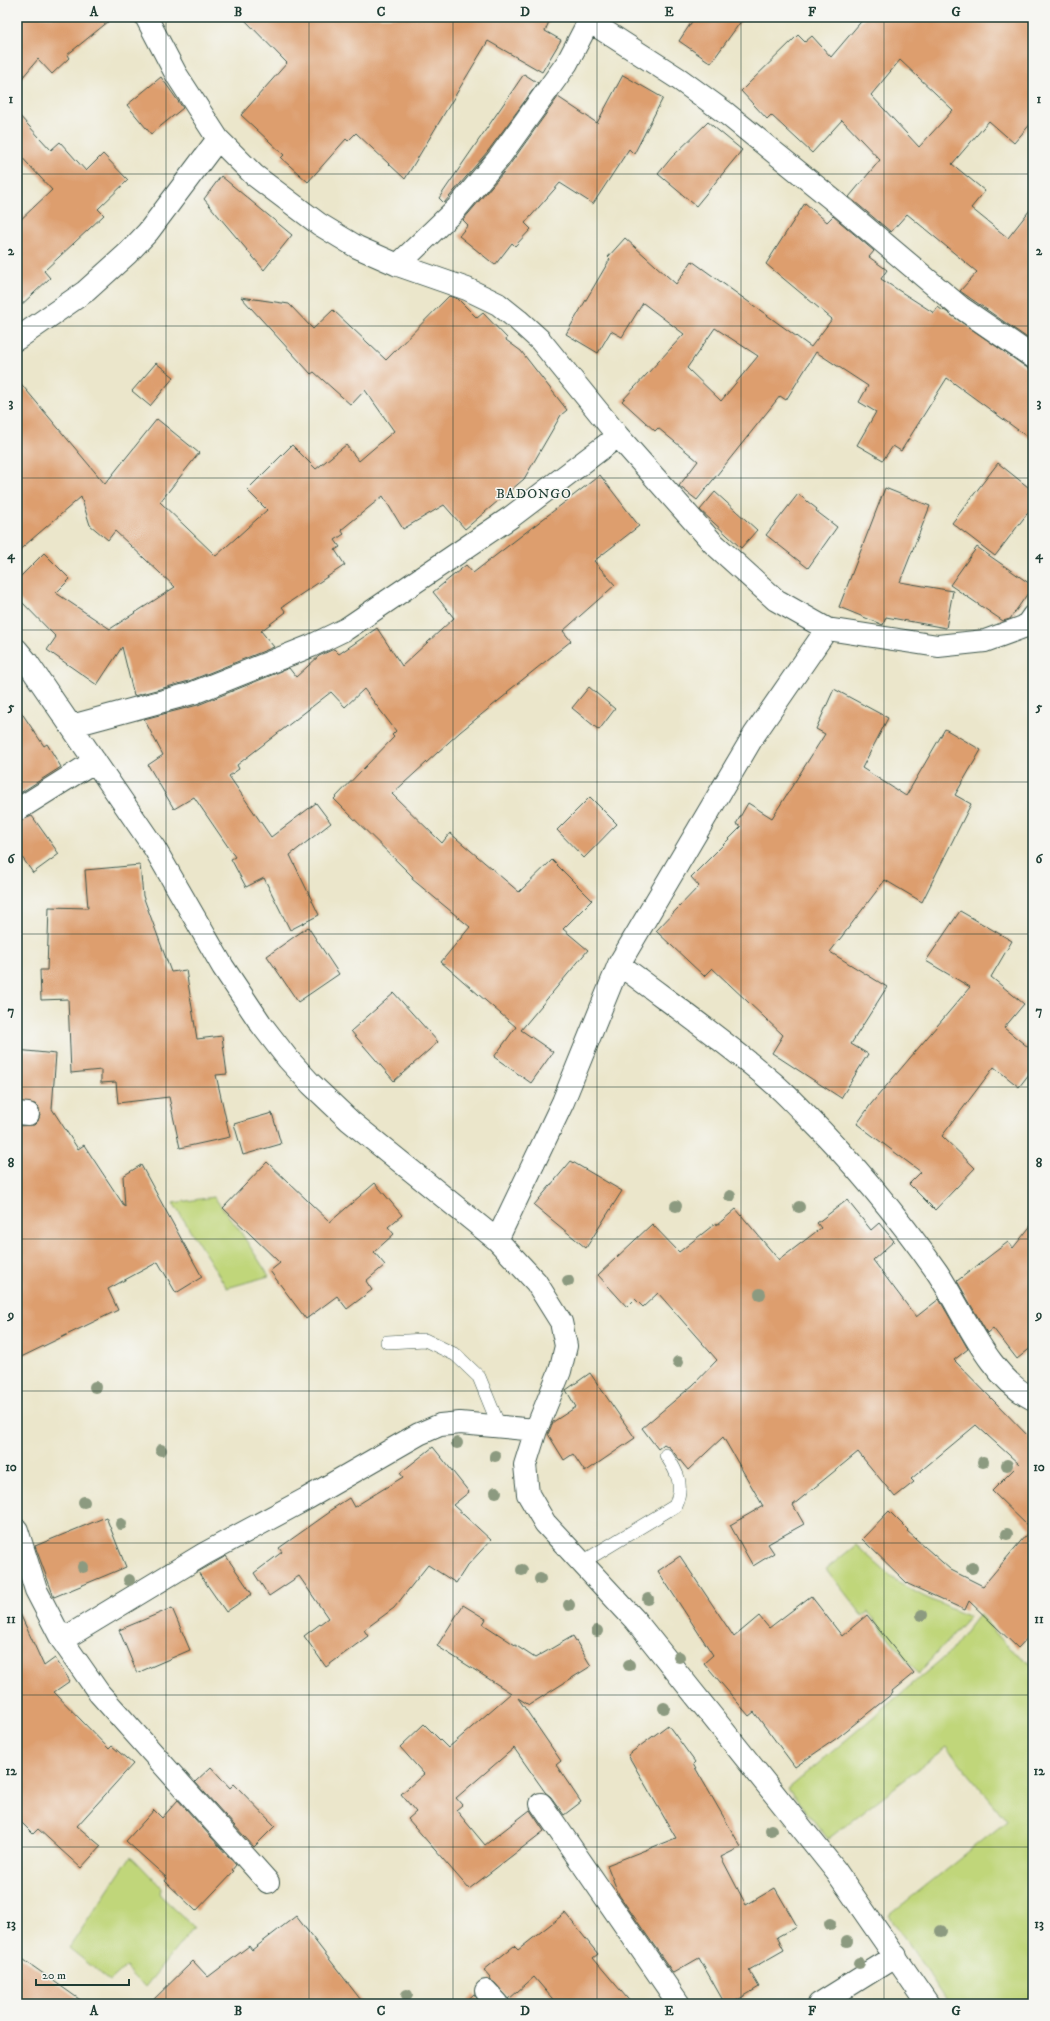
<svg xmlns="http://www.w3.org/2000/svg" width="1050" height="2021" viewBox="0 0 1050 2021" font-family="'IM FELL DW Pica',serif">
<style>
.green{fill:#c0d67a;stroke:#708a57}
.building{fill:#dd9e6e;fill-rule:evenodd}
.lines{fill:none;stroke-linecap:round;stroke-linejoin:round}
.service-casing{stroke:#3e564b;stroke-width:14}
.minor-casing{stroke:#3e564b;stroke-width:24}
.service{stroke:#fff;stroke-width:13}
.minor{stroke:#fff;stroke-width:22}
.tree{fill:#8c9a80}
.grid{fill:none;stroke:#1f3d34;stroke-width:1;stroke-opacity:0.55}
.labels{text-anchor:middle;stroke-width:3;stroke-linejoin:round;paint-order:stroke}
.quarter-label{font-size:14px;letter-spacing:1px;fill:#1f3d34;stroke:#f6f6f2}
.neatline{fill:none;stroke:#1f3d34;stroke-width:1.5}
.grid-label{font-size:13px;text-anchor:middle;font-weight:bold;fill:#1f3d34}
</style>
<rect width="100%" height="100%" fill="#f6f6f2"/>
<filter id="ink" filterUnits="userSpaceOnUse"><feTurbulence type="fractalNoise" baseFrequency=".025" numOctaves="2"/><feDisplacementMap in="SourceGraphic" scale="8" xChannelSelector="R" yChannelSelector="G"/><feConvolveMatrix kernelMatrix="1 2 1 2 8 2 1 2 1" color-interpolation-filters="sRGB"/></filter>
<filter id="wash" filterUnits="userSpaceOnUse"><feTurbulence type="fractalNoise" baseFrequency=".012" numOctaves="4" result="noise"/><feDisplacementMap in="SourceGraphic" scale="16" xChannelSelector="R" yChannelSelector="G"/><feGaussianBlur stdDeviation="0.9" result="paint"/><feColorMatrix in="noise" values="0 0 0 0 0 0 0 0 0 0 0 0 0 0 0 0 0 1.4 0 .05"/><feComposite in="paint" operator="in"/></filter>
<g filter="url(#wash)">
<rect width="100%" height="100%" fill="#ebe6cb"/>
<path class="green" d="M214,1197l26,34 29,45 -42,12 -54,-85z
M856,1545l41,37 26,14 46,21 -51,57 -50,-62 -5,4 -37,-47z
M979,1614l31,35 23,16v339h-84l-60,-89 118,-94 -60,-74 -119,92 -40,-50 162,-137z
M131,1856l30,31 -1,8 34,32 -49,60 -20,-20 -15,14 -41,-33z"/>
<g id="blocks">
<path class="building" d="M17,17h97l-47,38 2,3 -17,16 -14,-15 -21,25z
M242,17h309l-6,14 16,9 -19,32 -54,-31 -83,138 -49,-46 -8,8 -2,-2 -38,43 -27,-24 3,-3 -43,-40 46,-52z
M695,17h49l-33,46 -32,-22z
M865,17h168v104l-19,22 -25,-22 -37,43 33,27 -14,17 37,30 25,-32v136l-73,-51 17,-19 -70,-58 -16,18 -42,-35 31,-37 -38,-40 -30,33 -41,-38 -4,4 -26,-28 57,-56 7,7 7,-6 19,21zM900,60l53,50 -34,37 -48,-52z
M524,74l14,9 -50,68 -44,52 -5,-5z
M623,75l40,23 -29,56 -5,-5 -36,55 -33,-21 -35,40 6,6 -16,17 -3,-3 -17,22 -36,-29 9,-11 -5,-5 45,-53 50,-70 39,26z
M161,77l22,31 -32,26 -24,-29z
M17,113l34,37 9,-8 26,29 17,-17 25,26 -30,29 6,6 -60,56 6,7 -33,31v-86l35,-33 -35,-38z
M708,122l34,28 -46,56 -38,-32 14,-17z
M221,176l71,59 -28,35 -60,-71z
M805,203l22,19 6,-6 41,35 -5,6 18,13 -6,9 53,34 4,-6 5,4 1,-1 82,57 7,2v72l-86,-63 -46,73 -8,-5 -10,14 -26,-15 19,-33 -17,-10 9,-16 -52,-34 -30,48 -6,-4 -83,104 -18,-14 19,-25 -40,-33 -3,3 -33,-30 62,-67 -41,-31 -21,34 -11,-6 -13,22 -32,-19 44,-75 -2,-2 17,-19 51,46 16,-23 119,86 21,-28 -66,-55zM715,328l43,28 -37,45 -34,-33z
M449,296l9,3 19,19 6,-5 24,25 -1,2 15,11 46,59 -6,5 -37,64 -59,50 -21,-24 -41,24 -20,-33 -42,34 3,4 -9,6 5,7 -5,3 10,15 -63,42 4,5 -25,19 13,16 -85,34 -55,15 -12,-49 -25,38 -50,-35 9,-13 -39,-40v-17l27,-27 26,26 -14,14 54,36 65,-42 -60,-56 -7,9 -18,-15 -9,-28 -64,55v-173l88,105 52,-65 42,34 -39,49 56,54 51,-46 -20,-20 45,-45 24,24 30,-24 13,16 35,-30 -29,-41 -14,15 -37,-33 -3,2 -70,-77 48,7 24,25 20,-19 53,50z
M156,363l18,14 -24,29 -18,-15z
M998,463l35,28v15l-38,50 -43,-33z
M600,475l39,51 -45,35 21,24 -52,46 8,10 -64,51 1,1 -48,39 -68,62 50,49 8,-10 69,59 33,-32 40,40 -29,29 25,21 -67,80 32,22 -22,31 -37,-26 22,-30 -75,-65 29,-35 -58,-48 1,-2 -79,-78 60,-62 -2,-2 4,-4 -32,-42 -19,18 -14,-15 -94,73 2,4 -10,7 42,61 45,-34 15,20 -41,32 29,60 -29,15 -26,-52 -18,9 -15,-28 4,-2 -41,-60 -20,12 -26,-44 15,-10 -19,-36 54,-14 91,-37 7,9 23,-21 15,-7 5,5 38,-26 25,38 52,-48 -21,-26 33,-27 7,8z
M885,488l45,18 -30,76 53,9 -7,37 -60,-11 -3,8 -44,-18z
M715,492l42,38 -16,18 -41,-38z
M798,494l19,15 -1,2 21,16 -29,41 -42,-33z
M977,547l56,39 -23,33 -7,2 -53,-36z
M589,687l26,22 -16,21 -27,-22z
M834,689l54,29 -26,50 44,28 39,-67 36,21 -26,45 16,9 -49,98 -37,-22 -55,72 57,35 -36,57 17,10 -27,44 -69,-45 11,-18 -71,-67 -8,8 -48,-45 43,-45 -8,-9 50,-50 -5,-3 12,-21 24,15 53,-84 -9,-5z
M17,706l27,40 3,-2 14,23 -44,28z
M590,797l27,27 -33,34 -27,-28z
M32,816l27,38 -26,19 -16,-23v-28z
M140,865l3,31 28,76 15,-2 11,69 25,-3 5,38 -11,1 14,62 -50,11 -11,-51 -51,6 -2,-21 -15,1v-13l-30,3 -3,-74 -27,1 -1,-30h7l2,-63 39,1 -3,-38z
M960,911l52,30 -21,36 33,27 -20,24 29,23v18l-14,18 -25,-20 -52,69 33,32 -40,42 -26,-26 12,-12 -64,-48 14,-20 99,-117 -44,-26z
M308,927l31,47 -41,28 -31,-46z
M394,993l44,49 -44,39 -43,-50z
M17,1050l39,4 -4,55 26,40 6,-4 41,62 -2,-31 18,-11 61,112 -26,16 -18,-31 -50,27 10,21 -101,49v-233l17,-1 4,-4 2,-6 -1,-7 -4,-4 -18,-3z
M272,1113l9,31 -38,11 -9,-31z
M571,1161l51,30 -36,57 -52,-43z
M267,1162l63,60 45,-39 27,32 -14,12 6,7 -20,18 11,13 -19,16 6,9 -25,19 -10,-13 -31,23 -36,-48 10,-8 -57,-55z
M847,1200l24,30 8,-7 15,18 -21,19 43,57 23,-18 29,50 -14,11 79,81v191l-15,16 -49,-47 -4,9 -57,-26 -46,-45 27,-28 19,19 -1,1 44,39 32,16 48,-57 -39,-38 27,-27 -43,-39 -65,54 3,3 -19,15 -37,-45 -65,53 11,19 -36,20 6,9 -21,13 -23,-41 33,-19 -40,-69 -35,33 -18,-22 -6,-4 -6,5 -16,-21 51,-43 24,-25 -59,-67 -15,14 -8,-8 -8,8 -29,-32 54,-51 27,28 37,-29 1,2 19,-16 43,51 42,-32 -4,-5z
M1033,1223v123l-16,13 -24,-31 -6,5 -30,-52 51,-39 5,6z
M590,1373l45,65 -50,34 -12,-18 -9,6 -16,-26 5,-12 23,-15 -10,-17z
M433,1447l36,45 -16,13 38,35 -24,26 -11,17 -28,-18 -34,43 -30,22 4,6 -42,31 -22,-31 24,-18 -29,-42 -30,20 -15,-23 28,-21 -3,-4 51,-36 -1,-1 20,-13 5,9 49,-30 -3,-4z
M106,1517l20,50 -72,30 -19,-51z
M226,1556l26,38 -26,18 -28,-40z
M680,1556l54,81 25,-21 10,12 42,-32 31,40 25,-21 47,58 -22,18 1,2 -56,45 -42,29 -41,-55 -5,4 -45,-53 9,-8 -55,-84z
M463,1605l23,14 -3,5 52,34 38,-22 18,30 -62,39 -11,-7 43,63 -5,4 25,37 -17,13 -13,-18 -6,-5 -31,-44 -58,50 6,7 -6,5 29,35 45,-35 14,21 -75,58 -61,-70 8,-7 -15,-18 23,-20 -24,-27 24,-23 24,24 63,-55 -74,-47z
M17,1607l27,59 11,-8 15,23 -16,11 55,57 3,-3 21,18 -56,62 24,20 -20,22 -43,-39 -5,5 -16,-16z
M172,1608l18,42 -53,23 -18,-43z
M668,1725l27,37 -2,2 48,83 -20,10 25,48 29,-17 22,38 -20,11 7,13 -35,20 10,17 -28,17h-6l-26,-46 -26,15 -54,-78 -12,-30 69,-27 -48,-83z
M211,1767l19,21 4,-4 41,42 -21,21 -59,-65z
M178,1800l58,65 -4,5 2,1 -38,40 -31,-30 2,-3 -41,-37 28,-31 8,8z
M565,1913l33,41 -5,4 39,46h-75l-23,-27 -25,22 -14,-16 -6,-4 1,-2 -6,-7 30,-24 4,4z
M296,1916l68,88h-215l44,-43 15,16 41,-31 3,4z
M17,1955l69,49h-69z
M474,1994l7,10h-18z"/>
</g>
</g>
<g filter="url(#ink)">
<use href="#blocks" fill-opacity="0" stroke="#3e564b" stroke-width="1"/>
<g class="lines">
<g class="service-casing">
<path id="service" d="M387,1342l38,-2 31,15 23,22 20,49
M581,1563l94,-57c9,-21 3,-33 -9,-51"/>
</g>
<g class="minor-casing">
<path id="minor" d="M146,17l30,57 42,65 36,36 65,49 38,23 41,18 69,24 31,15 20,16 22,20 78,96 95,107 63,57 51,29 -73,106 -135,229 -56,138 -66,138
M398,265l58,-56 42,-50 69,-96 22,-42 90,58 48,35 106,86 127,107 73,50
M17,339l69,-48 42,-38 20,-21 70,-93
M827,629l111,17 47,-5 41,-15 7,-10
M17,650l10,12 128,187 68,118 38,57 27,35 23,25 39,37 147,119 39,42 25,40 5,24 -6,25 -24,59 -11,35 3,29 17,29 90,97 201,251 92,133
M71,726l122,-33 118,-47 35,-17 165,-112 107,-81
M17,810l78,-49
M619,964c50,38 105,76 152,117 12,10 22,21 33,32 49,49 93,102 133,159 27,40 51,105 96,127
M17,1113l11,1
M17,1530l19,60 26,50 37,53 169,189
M62,1640l142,-86 102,-55 113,-65 21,-9 20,-2 76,7
M541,1804l138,200
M486,1991l12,13
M819,2004l77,-48"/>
</g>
<use href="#service" class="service"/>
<use href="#minor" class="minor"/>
</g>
<g class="tree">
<circle cx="730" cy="1196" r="6"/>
<circle cx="676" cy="1206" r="6"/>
<circle cx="799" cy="1207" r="6"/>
<circle cx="568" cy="1281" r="6"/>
<circle cx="760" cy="1294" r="6"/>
<circle cx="678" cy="1362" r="6"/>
<circle cx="95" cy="1387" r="6"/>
<circle cx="457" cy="1443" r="6"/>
<circle cx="161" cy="1450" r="6"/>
<circle cx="495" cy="1456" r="6"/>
<circle cx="983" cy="1462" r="6"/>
<circle cx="1007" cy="1465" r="6"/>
<circle cx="496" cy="1492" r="6"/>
<circle cx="84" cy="1502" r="6"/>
<circle cx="121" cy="1524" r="6"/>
<circle cx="1007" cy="1534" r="6"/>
<circle cx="83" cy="1567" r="6"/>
<circle cx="972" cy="1568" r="6"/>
<circle cx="522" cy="1570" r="6"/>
<circle cx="540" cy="1579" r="6"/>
<circle cx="129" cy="1580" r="6"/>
<circle cx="648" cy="1599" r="6"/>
<circle cx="569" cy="1605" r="6"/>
<circle cx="922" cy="1615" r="6"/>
<circle cx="597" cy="1631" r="6"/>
<circle cx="679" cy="1657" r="6"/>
<circle cx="629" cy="1665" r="6"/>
<circle cx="664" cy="1708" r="6"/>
<circle cx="771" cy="1830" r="6"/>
<circle cx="830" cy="1924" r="6"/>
<circle cx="941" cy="1931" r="6"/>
<circle cx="847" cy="1941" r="6"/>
<circle cx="859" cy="1963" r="6"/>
<circle cx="407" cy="1995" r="6"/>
</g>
</g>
<path class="grid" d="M166,17v1987M309,17v1987M453,17v1987M597,17v1987M741,17v1987M884,17v1987M17,174h1016M17,326h1016M17,478h1016M17,630h1016M17,782h1016M17,934h1016M17,1087h1016M17,1239h1016M17,1391h1016M17,1543h1016M17,1695h1016M17,1847h1016"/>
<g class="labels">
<g class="quarter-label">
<text x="534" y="498">BADONGO</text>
</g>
</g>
<rect width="1050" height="2021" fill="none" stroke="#f6f6f2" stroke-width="44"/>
<path d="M36 1979v6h93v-6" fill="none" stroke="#1f3d34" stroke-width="2"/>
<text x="42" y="1979" font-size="12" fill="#1f3d34" stroke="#f6f6f2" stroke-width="3" paint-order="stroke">20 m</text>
<rect x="22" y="22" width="1006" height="1977" class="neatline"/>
<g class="grid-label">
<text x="94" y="16">A</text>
<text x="238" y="16">B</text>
<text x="381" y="16">C</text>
<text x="525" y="16">D</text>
<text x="669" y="16">E</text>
<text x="812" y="16">F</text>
<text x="956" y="16">G</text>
<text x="11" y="103">1</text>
<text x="1039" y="103">1</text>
<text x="11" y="255">2</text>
<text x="1039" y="255">2</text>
<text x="11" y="407">3</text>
<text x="1039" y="407">3</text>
<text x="11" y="559">4</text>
<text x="1039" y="559">4</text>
<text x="11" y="711">5</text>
<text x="1039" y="711">5</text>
<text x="11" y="863">6</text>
<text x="1039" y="863">6</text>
<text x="11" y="1015">7</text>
<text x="1039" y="1015">7</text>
<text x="11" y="1167">8</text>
<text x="1039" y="1167">8</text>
<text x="11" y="1319">9</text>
<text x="1039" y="1319">9</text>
<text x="11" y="1471">10</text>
<text x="1039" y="1471">10</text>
<text x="11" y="1623">11</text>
<text x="1039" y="1623">11</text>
<text x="11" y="1775">12</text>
<text x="1039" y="1775">12</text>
<text x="11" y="1928">13</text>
<text x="1039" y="1928">13</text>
<text x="94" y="2015">A</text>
<text x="238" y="2015">B</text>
<text x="381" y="2015">C</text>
<text x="525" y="2015">D</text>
<text x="669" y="2015">E</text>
<text x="812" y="2015">F</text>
<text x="956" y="2015">G</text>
</g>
</svg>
